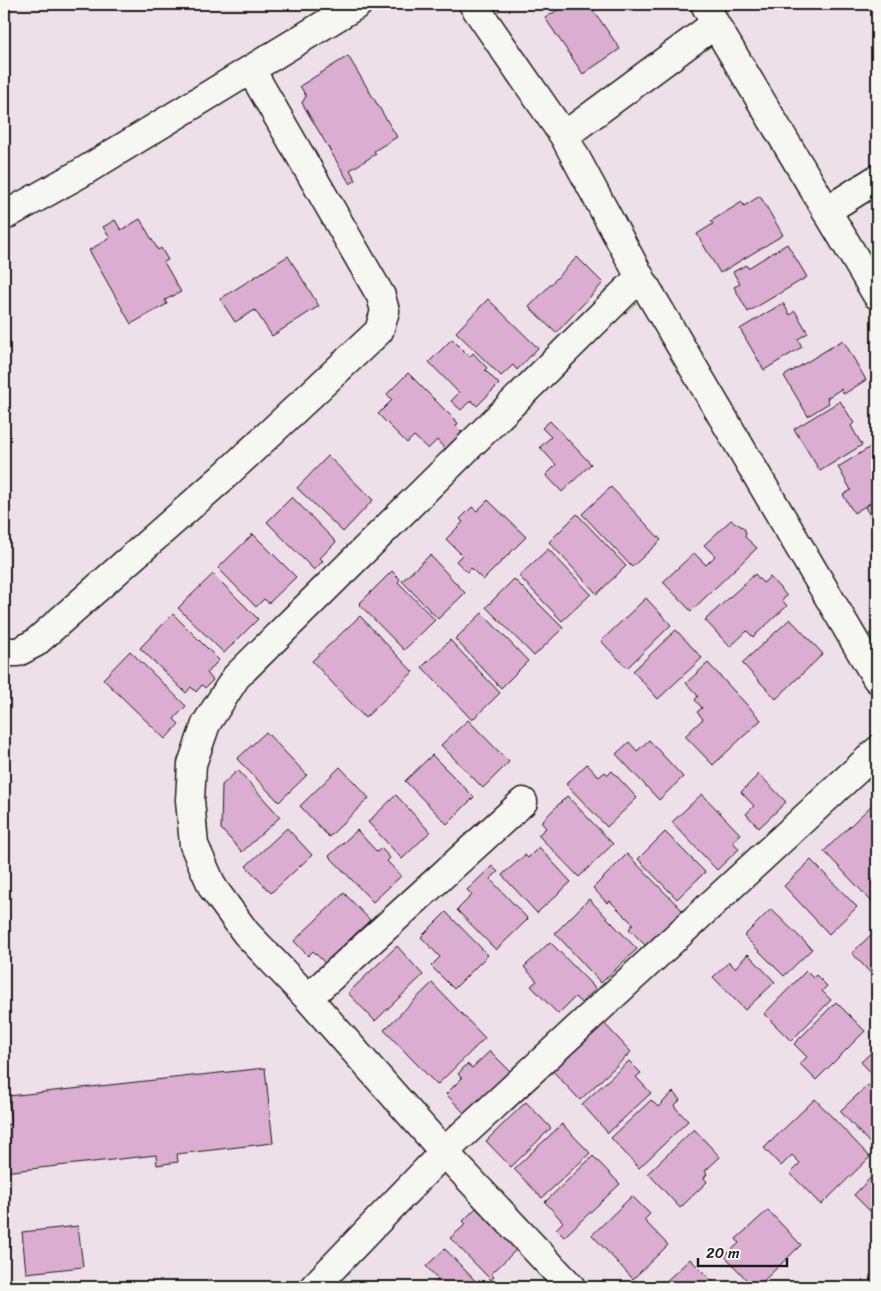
<svg xmlns="http://www.w3.org/2000/svg" width="881" height="1291" viewBox="0 0 881 1291" font-family="Sriracha,sans-serif">
<style>
.building{fill:#dbadd0;stroke:#1c1c1c}
.lines{fill:none;stroke-linecap:round;stroke-linejoin:round}
.minor-casing{stroke:#1c1c1c;stroke-width:31}
.tertiary-casing{stroke:#1c1c1c;stroke-width:31}
.minor{stroke:#f6f6f2;stroke-width:28}
.tertiary{stroke:#f6f6f2;stroke-width:28}
</style>
<rect width="100%" height="100%" fill="#eee0e8"/>
<filter id="ink" filterUnits="userSpaceOnUse"><feTurbulence type="fractalNoise" baseFrequency=".02" numOctaves="2"/><feDisplacementMap in="SourceGraphic" scale="10" xChannelSelector="R" yChannelSelector="G"/><feConvolveMatrix kernelMatrix="1 2 1 2 8 2 1 2 1" color-interpolation-filters="sRGB"/></filter>
<g filter="url(#ink)">
<path class="building" d="M567,4h22l31,45 -37,25 -38,-56z
M348,56l49,81 -23,14 2,3 -26,16 6,10 -6,4 -48,-81 4,-7 -6,-10z
M760,196l23,39 -63,38 -23,-39 16,-10 -2,-3 31,-19 2,4z
M140,219l18,31 3,-2 7,12 -4,2 17,30 -16,8 2,4 -36,20 -42,-74 21,-12 -7,-11 12,-7 6,10z
M787,244l20,33 -59,35 -14,-25 6,-3 -7,-12 13,-7 2,3z
M288,256l31,50 -47,30 -17,-26 -20,12 -15,-23z
M577,257l26,26 -47,50 -27,-26z
M488,299l50,49 -21,22 -4,-5 -12,11 -45,-44z
M783,303l7,12 5,-4 13,22 -10,6 4,8 -38,23 -24,-41z
M452,339l18,18 3,-4 14,15 -2,2 14,14 -22,22 -6,-6 -10,10 -10,-9 8,-8 -30,-31z
M843,340l23,40 -22,14 -3,-5 -14,9 2,5 -21,13 -24,-40z
M408,373l50,50 -2,3 6,6 -17,17 -8,-9 -9,9 -14,-13 -7,7 -29,-29 14,-14 -5,-6z
M840,401l14,22 -3,3 11,19 -42,26 -26,-42z
M550,421l41,43 -29,28 -16,-17 10,-10 -16,-18 11,-10 -9,-9z
M877,443v56l-23,14 -11,-18 8,-5 -13,-23z
M328,456l45,44 -30,32 -46,-44z
M611,487l50,53 -29,27 -50,-53z
M292,497l44,45 -16,16 3,3 -9,9 -47,-48z
M488,500l38,37 -43,43 -12,-12 -4,4 -11,-11 6,-6 -16,-16 17,-17 -3,-3 12,-12 5,4z
M877,500v28l-12,-21z
M577,514l49,52 -29,28 -48,-52z
M731,520l13,8 2,5 -1,4 12,11 -66,63 -28,-29 31,-29 12,12 9,-9 -11,-11z
M253,534l43,43 -27,26 -5,-4 -8,8 -38,-39z
M548,549l43,45 -29,27 -43,-45z
M430,555l35,38 -27,26 -36,-38z
M392,571l8,8 -2,3 37,38 -31,30 -45,-46z
M213,574l45,45 -34,34 -46,-45z
M755,574l8,9 7,-6 17,19 -5,4 5,6 -34,31 -6,-6 -17,16 -25,-27z
M514,579l49,49 -29,28 -48,-49z
M646,598l25,27 -44,43 -26,-27z
M482,613l46,48 -27,27 -46,-49z
M173,614l46,46 -12,13 6,7 -8,8 -3,-3 -6,7 -5,-5 -5,6 -46,-45z
M360,616l53,56 -48,46 -53,-57z
M790,619l33,35 -47,45 -34,-36z
M676,630l26,28 -44,41 -25,-28z
M450,640l50,53 -28,27 -50,-53z
M130,651l56,55 -12,13 5,5 -14,15 -62,-60z
M708,663l53,57 -48,45 -28,-29 18,-17 -6,-7 5,-4 -7,-8 3,-4 -12,-13z
M468,720l41,42 -26,26 -42,-43z
M266,732l41,43 -28,27 -42,-43z
M649,740l34,37 -24,23 -43,-46 13,-12 8,9z
M432,755l42,42 -27,27 -42,-43z
M587,764l12,13 6,-5 3,3 4,-4 25,27 -30,29 -41,-43z
M340,767l29,31 -40,39 -29,-31z
M238,770l42,47 -38,35 -21,-23 1,-44z
M759,774l27,28 -27,26 -13,-14 8,-8 -13,-14z
M702,794l38,40 -7,8 6,7 -22,21 -45,-48z
M396,795l34,37 -28,27 -34,-37z
M567,796l46,48 -34,33 -41,-42 8,-7 -5,-6z
M873,804l4,4v87l-6,6 -47,-50z
M287,828l25,27 -41,38 -25,-27z
M357,830l20,22 4,-4 9,10 -3,3 14,15 -28,26 -44,-46z
M665,832l40,40 -28,27 -39,-40z
M539,847l32,35 -34,31 -35,-38 23,-20 3,3z
M627,854l57,58 -36,36 -19,-19 4,-5 -23,-23 -3,2 -14,-15z
M811,860l46,47 -28,27 -45,-48z
M492,866l6,6 -8,7 38,40 -32,31 -39,-40 15,-15 -5,-5z
M344,893l26,27 -45,43 -12,-12 -5,5 -14,-15z
M589,899l48,50 -36,34 -46,-50z
M771,909l41,40 -28,27 -40,-40z
M446,912l42,43 -34,34 -23,-23 9,-9 -19,-20z
M877,929v51l-25,-27z
M550,942l46,47 -15,14 -6,-6 -17,17 -27,-28 6,-5 -13,-14z
M397,946l26,29 -48,46 -27,-28z
M748,954l27,28 -30,28 -32,-33 16,-15 6,6z
M806,971l7,7 3,-3 11,11 -5,5 9,9 -40,41 -27,-27z
M432,983l53,55 -48,47 -53,-55z
M836,1002l29,29 -49,49 -16,-16 7,-7 -13,-13z
M601,1020l30,32 -51,48 -30,-32z
M877,1047v32l-16,-17z
M490,1051l24,24 -44,44 -24,-25 16,-16 -4,-4 9,-10 5,4z
M629,1061l12,12 -5,4 15,16 -43,40 -26,-29z
M265,1068l8,75 -96,11 1,8 -21,3 -1,-10 -152,17v-47l7,-1 -3,-28z
M868,1085l9,10v56l-37,-40z
M673,1092l7,8 -6,6 14,15 -49,47 -28,-30 40,-38 7,7z
M815,1099l55,58 -49,48 -31,-32 10,-10 -8,-8 -11,11 -17,-18z
M526,1102l25,26 -40,39 -25,-26z
M562,1124l28,29 -48,45 -28,-29z
M694,1129l26,28 -15,14 2,3 -3,4 3,4 -27,26 -32,-35z
M593,1156l27,28 -56,53 -8,-8 7,-7 -18,-20z
M877,1171v47l-23,-23z
M632,1196l18,18 -6,6 24,25 -35,34 -41,-44z
M476,1208l40,42 -25,24 3,3 -3,3 -41,-42 16,-14 -3,-3z
M768,1210l33,35 -44,42h-4l-28,-31 14,-13 -3,-4z
M78,1226l5,41 -57,6 -4,-41z
M445,1249l36,38h-49l-1,-1 7,-7 -12,-13z
M690,1259l28,28h-58z
M518,1280l7,7h-15z"/>
<g class="lines">
<g class="minor-casing">
<path id="minor" d="M826,211l51,-32
M4,216l77,-43 277,-169
M4,652h14l17,-9 186,-164 158,-148 6,-20 -4,-15 -130,-226
M308,998l215,-196
M314,1287l130,-135 433,-401
M571,1287l-127,-135 -136,-154 -62,-65 -33,-45 -19,-43 -4,-45 2,-36 14,-40 30,-47 404,-400"/>
</g>
<g class="tertiary-casing">
<path id="tertiary" d="M473,4l91,132 76,141 237,402
M705,4l10,20 162,271
M564,136l151,-112"/>
</g>
<use href="#minor" class="minor"/>
<use href="#tertiary" class="tertiary"/>
</g>
</g>
<rect width="881" height="1291" fill="none" stroke="#f6f6f2" stroke-width="20"/>
<rect x="10" y="10" width="861" height="1271" fill="none" stroke="#1c1c1c" stroke-width="2" filter="url(#ink)"/>
<path d="M698 1258v8h89v-8" fill="none" stroke="#1c1c1c" stroke-width="2.5"/>
<text x="706" y="1258" font-size="15" fill="#1c1c1c" stroke="#f6f6f2" stroke-width="4" paint-order="stroke">20 m</text>
</svg>
